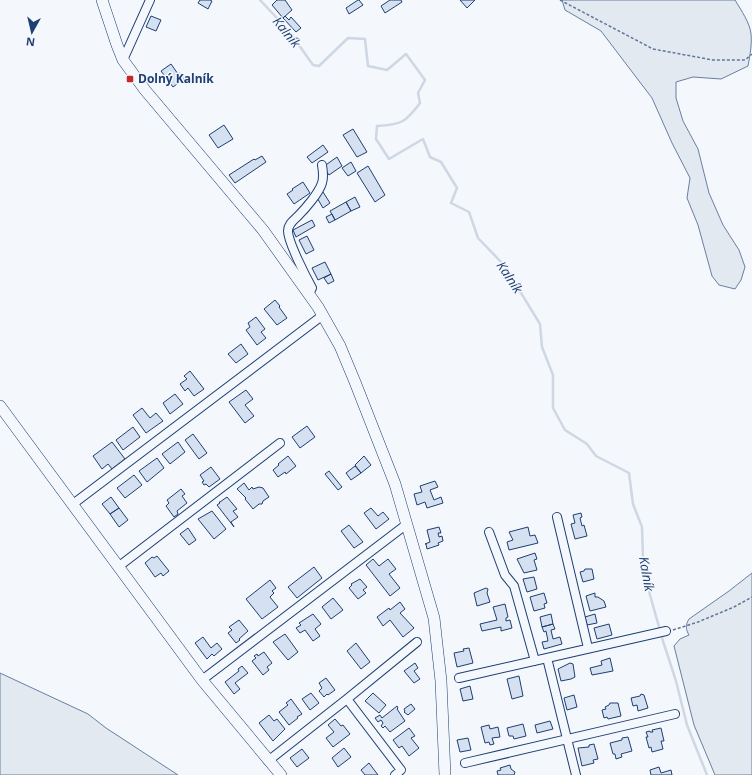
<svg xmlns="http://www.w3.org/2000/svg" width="752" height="775" viewBox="0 0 752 775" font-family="'Open Sans',sans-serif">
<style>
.green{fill:#e3e9f0;stroke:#687fa3}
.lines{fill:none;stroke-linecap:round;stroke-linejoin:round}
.stream{stroke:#cfd7e4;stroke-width:2.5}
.building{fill:#d5e0f0;stroke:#1d3f73}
.street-casing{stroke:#1d3f73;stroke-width:10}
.secondary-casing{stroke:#1d3f73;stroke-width:12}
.path{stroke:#5e769c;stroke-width:1.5;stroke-dasharray:3 2;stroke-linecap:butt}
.street{stroke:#f4f7fb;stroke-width:8}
.secondary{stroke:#f4f7fb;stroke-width:11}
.poi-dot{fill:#c62828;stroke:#f4f7fb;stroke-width:1.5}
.labels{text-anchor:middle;stroke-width:3;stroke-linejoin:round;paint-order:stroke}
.poi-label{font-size:12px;font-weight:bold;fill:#1d3f73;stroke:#f4f7fb;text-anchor:start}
.water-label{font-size:13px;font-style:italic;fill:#1d3f73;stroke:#f4f7fb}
</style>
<rect width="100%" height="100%" fill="#f4f7fb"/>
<path class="green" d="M562,0h173c6,10 15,23 16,34 1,11 -1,21 -3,32l-27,13 -28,-2 -17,5v16l7,23 15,28 11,44 14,32 16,25 6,17 -4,13 -6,9 -16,-4 -7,-9 -14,-51 -11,-27 3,-20 -18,-35 -20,-45 -51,-67 -36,-21z
M752,573v202h-37l-21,-50 -20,-79 6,-7 9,-4c-3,-5 -4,-10 0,-16l40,-28z
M0,673l88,41 18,14 72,47h-178z"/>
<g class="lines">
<path class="stream" d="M260,0l29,31 24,34 6,1 29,-28 17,1 3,27 19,4 19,-16 19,26 -7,13 2,10c-14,19 -19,22 -43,23l-1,13 13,20 34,-20 7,18 11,5 16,26 -6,15 18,9 9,26 26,27 36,59 2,23 11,28v33l12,22 22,14 9,12 33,17 4,31 9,23 1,32 7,36 13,46 13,40 11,44 20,50"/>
</g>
<path class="building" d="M200,0h10l2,1 -4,8 -10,-6z
M277,0h8l7,10 -9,8 -11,-13z
M358,0h1l4,5 -14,9 -3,-6z
M390,0h11l1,2 -17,11 -4,-7z
M460,0h15l-8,8z
M151,16l10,4 -5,11 -10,-4z
M285,16l4,4 2,-3 10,11 -5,4 -13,-14z
M171,64l7,10 2,-1 5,5 -12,9 -12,-16z
M224,125l9,14 -15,9 -9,-13z
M353,129l14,23 -10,5 -14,-22z
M323,145l5,7 -16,11 -5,-6z
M262,156l4,6 -31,21 -6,-8 25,-16 1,1z
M337,157l5,9 -13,9 -6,-8z
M351,162l5,9 -8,5 -6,-8z
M368,166l17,29 -10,7 -18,-29z
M303,182l7,11 -16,11 -7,-10 6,-4 -1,-1z
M323,192l7,11 -7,5 -7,-12z
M355,197l5,10 -9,4 -5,-9z
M346,202l5,9 -16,9 -5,-9z
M332,214l3,6 -6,3 -3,-6z
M312,220l3,6 -19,11 -3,-7z
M307,236l7,14 -8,4 -7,-14z
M325,262l6,12 -13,6 -6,-12z
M331,274l3,7 -6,3 -4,-6z
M275,300l5,6 -1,1 8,11 -10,7 -13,-16z
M256,317l9,12 -4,3 5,6 -9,7 -11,-15 4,-3 -2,-4z
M241,344l7,10 -12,9 -8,-9z
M190,371l14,18 -10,7 -6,-8 -3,3 -5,-7 7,-5 -3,-3z
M246,390l7,9 -8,6 9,11 -9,7 -16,-21z
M175,394l8,10 -13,10 -7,-11z
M142,408l8,10 6,-5 7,8 -17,12 -13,-18z
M307,426l8,11 -15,11 -8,-11z
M133,427l7,10 -17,13 -7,-10z
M193,434l14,19 -8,6 -14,-19z
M112,442l13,17 -13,10 -4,-5 -6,5 -9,-13z
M178,442l7,10 -15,12 -8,-10z
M288,456l8,10 -10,8 -1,-2 -7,5 -5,-7 6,-5 -1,-1z
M364,456l7,9 -10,8 -6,-8z
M157,458l7,10 -17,14 -8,-11z
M355,466l6,7 -10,7 -5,-7z
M211,467l9,12 -11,8 -3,-3 -2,1 -2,-3 2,-1 -4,-6z
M329,471l13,16 -4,3 -13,-16z
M134,475l8,10 -17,13 -8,-10z
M435,481l3,6 -8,3 4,10 7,-3 2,6 -16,5 -2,-6 -8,3 -3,-11 8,-2 -2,-6z
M244,483l5,7 3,-3 1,2 6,-2 4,1 6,9 -6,4 -1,3h-3l-6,5 -8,-10 1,-1 -9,-9z
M181,489l4,5 -3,2 5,7 -10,8 1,3 -4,3 -8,-11 3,-3 -2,-3z
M111,497l8,11 -9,6 -8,-10z
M227,497l10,12 -4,2 5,6 -7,5 3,5 -17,-22 3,-2 -1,-1h1z
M119,508l9,12 -9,7 -9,-13z
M371,508l7,8 5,-4 6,7 -13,10 -12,-16z
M212,511l14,18 -12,10 -16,-20z
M581,513l1,4 -2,1 2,8 2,-1 3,11 -12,3 -4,-15 4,-1 -2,-8z
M349,525l14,17 -9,6 -13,-17z
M439,527l2,6h-3l1,4 3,-1 1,5 -5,2 1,2 -12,4 -1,-5h-1l5,-2 -3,-12z
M528,527l2,9 5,-1 3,8 -29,7 -2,-8 6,-2 -4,-8z
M188,528l8,12 -7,5 -9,-11z
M535,553l2,6 -3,1 3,10 -13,3 -7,-14z
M157,556l12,15 -6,5 -2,-3 -6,4 -10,-14 7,-6 2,1z
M373,559l6,7 9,-7 8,10 -7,5 11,14 -10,8 -24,-31z
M314,567l8,11 -25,20 -9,-11z
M585,569h7l2,10 -11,3 -3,-10 4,-1z
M534,577l3,12 -10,3 -4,-13z
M360,579l7,8 -4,3 3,3 -8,6 -9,-11 3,-3 -1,-1z
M270,580l6,8 -4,3 2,2 -4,4 8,10 -16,12 -16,-20z
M486,588l2,1 -1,4 3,9 -13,4 -3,-13z
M544,593l3,10 -3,1 1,4 -11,3 -4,-14z
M595,593v4h3l6,4 2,6 -16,4 -4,-15z
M333,598l10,12 -12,9 -9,-12z
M400,602l5,7 -5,4 14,15 -11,9 -13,-17 -7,6 -6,-9 12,-9 1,2z
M505,604l3,13 -2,1v3l4,-1 2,8 -11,3v-4l-19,4 -2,-7 17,-4 -4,-13z
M313,614l8,10 -6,5 5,7 -7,5 -8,-11 -5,3 -4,-5 5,-3 -2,-2z
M551,614l2,10 -11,3 -2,-10z
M595,614l2,9 -10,2 -2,-8z
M239,620l9,11 -9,8 1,1 -4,3 -8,-10 4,-3 -3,-3z
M553,624l2,5 -4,1 2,9 7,-2 2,7 -18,5 -2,-7 6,-1 -2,-10 -2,1 -2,-5z
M609,624l3,11 -15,4 -3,-11z
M285,634l13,18 -10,8 -15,-18z
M203,637l8,11 6,-5 5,6 -8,7 -2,-2 -5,5 -12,-16z
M356,643l14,19 -9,7 -14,-18z
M469,648l4,15 -16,4 -3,-14 10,-2 -1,-2z
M264,652l8,11 -5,4 2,3 -6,5 -11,-14 4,-3 -2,-2 3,-2 1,2z
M610,658l3,13 -21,4 -2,-7 12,-3 -1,-4z
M415,663l3,5 -4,3 6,8 -6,4 -10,-12z
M570,663l3,1 2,13 -4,2 -10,2 -3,-12z
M242,666l6,7 -13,10 5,6 -6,5 -9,-12 14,-11 -1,-2z
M519,676l4,20 -11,3 -5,-20z
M326,678l9,12 -7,5 -1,-1 -3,3 -5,-6 3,-3 -3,-5z
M470,686l3,13 -10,2 -3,-12z
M311,693l8,10 -9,7 -8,-11z
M373,693l13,12 -7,8 -14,-12z
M641,694l3,1 4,13 -10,3 -1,-6 -4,1 -2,-8 9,-2z
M574,695l3,12 -10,3 -3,-12z
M291,699l11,15 -5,3 1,1 -9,7 -10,-13 9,-7 -2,-2z
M610,703h8l3,13 -13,3 -1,-2 -3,1 -2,-8 4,-1 -1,-2 4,-2z
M411,704l4,5 -7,6 -4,-3 1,-1 -1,-2z
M397,706l1,2 -1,1 8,12 -15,11 -5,-6 -2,2 -2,-2 2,-3 -2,-3 -3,2 -3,-4 5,-3 2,3z
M269,715l5,6 3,-2 8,10 -12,12 -14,-18z
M335,719l6,7 2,-1 7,9 -17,13 -7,-9 8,-6 -6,-7z
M550,721l3,8 -16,4 -2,-8z
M523,724l3,12 -12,3 -1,-3h-4l-2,-8z
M489,725l1,4 8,-2 2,10 -8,1 2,6 -4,1 -1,-3 -4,1 -4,-16z
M409,728l6,8 -4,2 8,10 -10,8 -7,-10 -3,2 -6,-8z
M661,728l3,13h-3l2,8 -11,3 -1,-5 -2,1 -3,-11h2l-2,-5 4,-1v1h3l-1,-2z
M628,737l4,14 -11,3 1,3 -6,2 -1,-5h-2l-3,-11 12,-3v-2z
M468,738l3,12 -11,2 -3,-12z
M594,744l4,15 -5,1 1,3 -12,3 -4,-18 11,-1v-2z
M344,748l7,9 -13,10 -6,-9z
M302,749l7,9 -12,9 -7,-9z
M369,763l9,12h-13l-4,-5z
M510,765l1,4 4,3 -1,3h-16l-1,-4 4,-1 -1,-2z
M659,767l2,6 10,-3 1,5h-21l-1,-5z"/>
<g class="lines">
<g class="street-casing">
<path id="street" d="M123,60l27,-60
M309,294l3,-6c-6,-11 -24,-46 -24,-57 0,-7 6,-11 10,-15 7,-7 21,-23 24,-33 2,-6 1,-12 0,-18
M73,504l250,-189
M557,517l31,131
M489,532l16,43 9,11 21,75
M118,567l162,-124
M547,658l119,-27
M459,678l88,-20 29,117
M202,680l205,-156
M347,699l54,71 -6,5
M268,761l79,-62 70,-57
M465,763l210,-49"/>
</g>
<g class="secondary-casing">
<path id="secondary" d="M102,0l15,45 6,15 22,30 118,140 55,77 22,39 15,36 40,102 39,134 7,63 4,94
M0,406l202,274 79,95"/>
</g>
<path class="path" d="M560,0l93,49 60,11h32l7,-6
M673,630l25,-8 36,-15 18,-10"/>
<use href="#street" class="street"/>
<use href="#secondary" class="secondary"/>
</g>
<rect class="poi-dot" x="126" y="75" width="8" height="8" rx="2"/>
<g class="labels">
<g class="poi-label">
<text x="138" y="83">Dolný Kalník</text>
</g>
<g class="water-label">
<text transform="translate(287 32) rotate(51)" y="5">Kalník</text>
<text transform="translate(510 277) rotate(56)" y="5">Kalník</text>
<text transform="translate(647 574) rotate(80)" y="5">Kalník</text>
</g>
</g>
<g transform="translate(32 32) rotate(188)" stroke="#f4f7fb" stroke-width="3" paint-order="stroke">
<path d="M0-3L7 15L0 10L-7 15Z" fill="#1d3f73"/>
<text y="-6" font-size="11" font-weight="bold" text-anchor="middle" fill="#1d3f73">N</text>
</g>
</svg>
